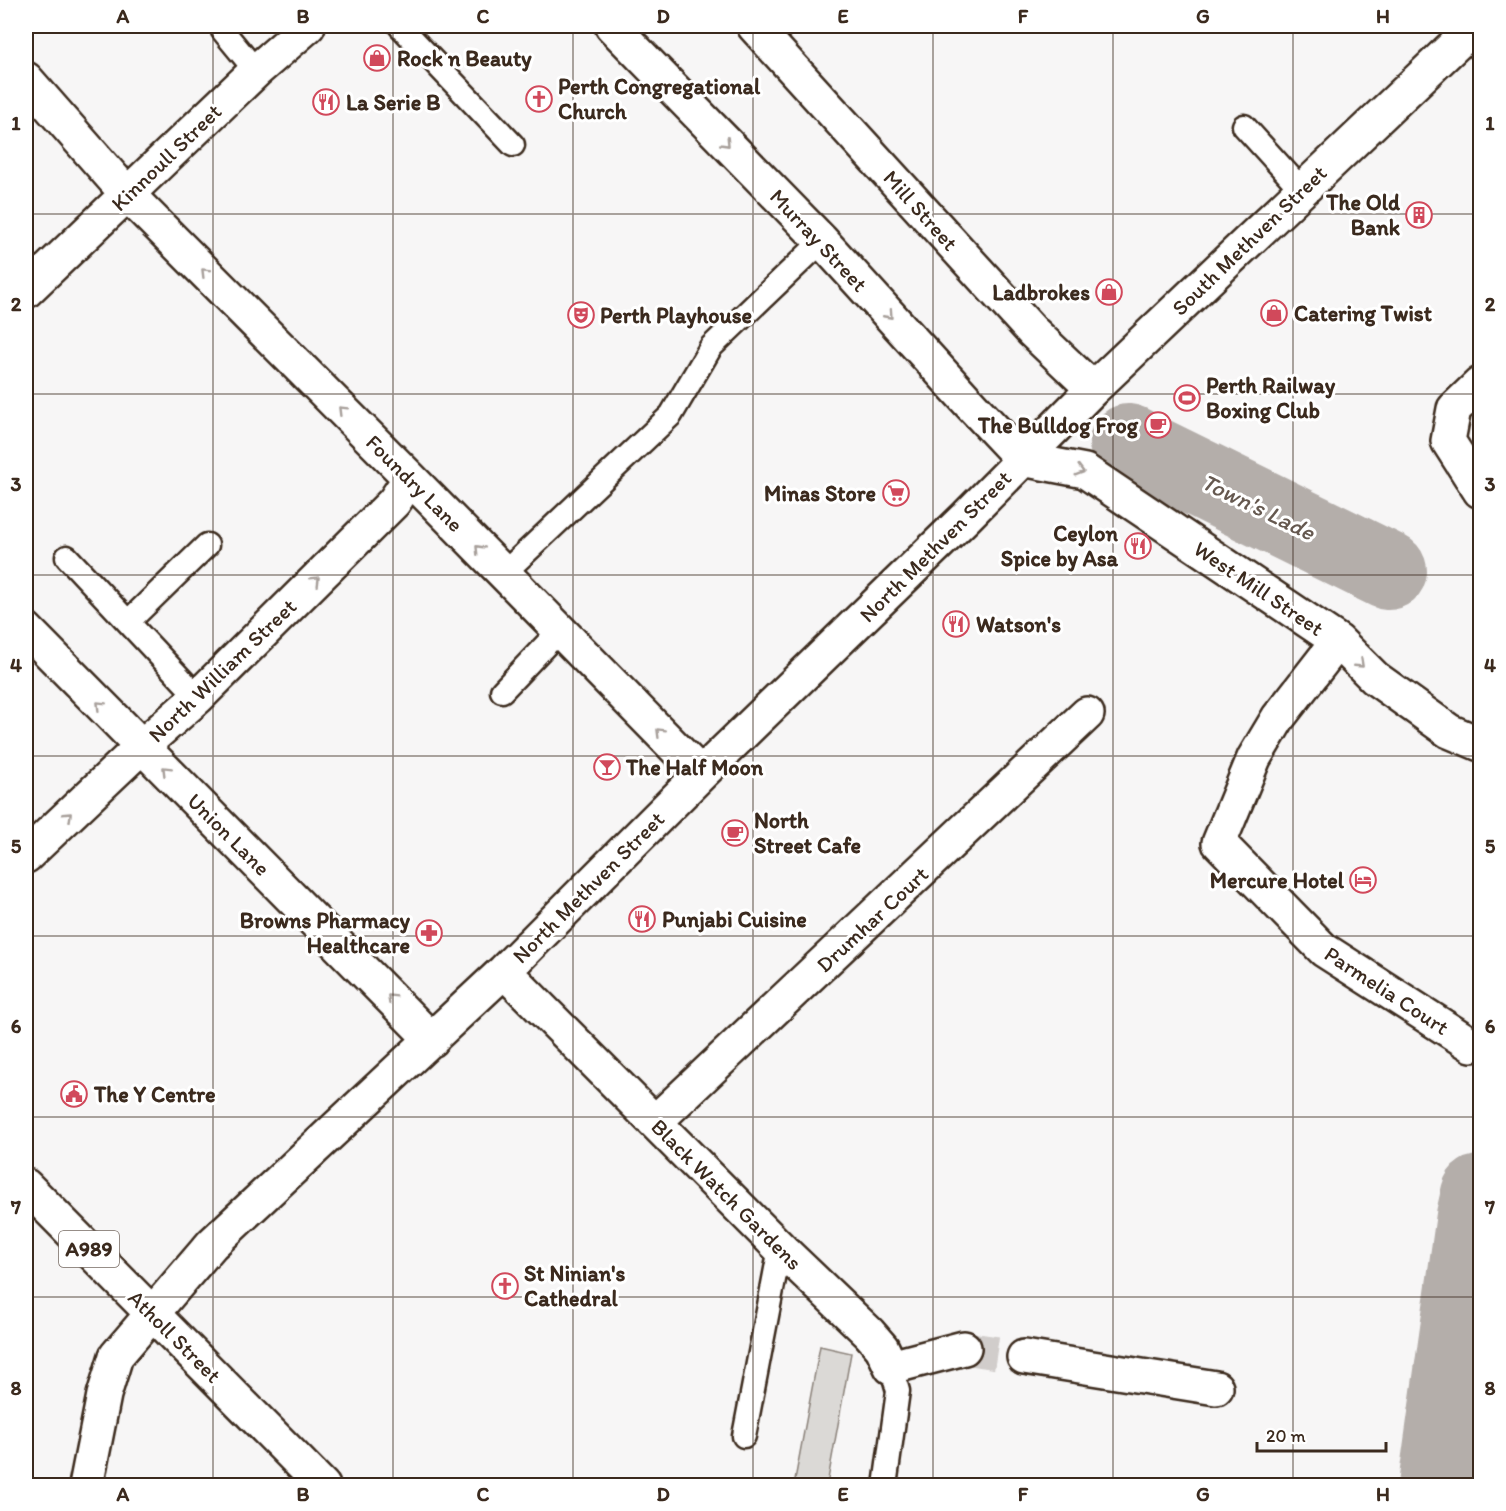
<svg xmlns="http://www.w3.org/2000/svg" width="1506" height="1511" viewBox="0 0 1506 1511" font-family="Itim,sans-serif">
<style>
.green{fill:#dbd9d6;stroke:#8b827a;stroke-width:1.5}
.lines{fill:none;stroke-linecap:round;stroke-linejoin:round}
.river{stroke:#b4aeaa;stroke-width:78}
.street-tunnel{stroke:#d1cdcb;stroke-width:33;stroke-dasharray:33 16;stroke-linecap:butt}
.lane-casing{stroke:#3b2a1e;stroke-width:27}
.street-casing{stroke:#3b2a1e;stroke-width:38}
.primary-casing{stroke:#3b2a1e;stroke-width:38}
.lane{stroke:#fff;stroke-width:22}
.street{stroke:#fff;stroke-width:33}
.primary{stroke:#fff;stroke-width:33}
.oneway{stroke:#a79f9a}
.grid{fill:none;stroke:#3b2a1e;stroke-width:1.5;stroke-opacity:0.55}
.labels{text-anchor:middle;stroke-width:6;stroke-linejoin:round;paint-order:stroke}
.shield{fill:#fff;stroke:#766a62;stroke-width:1.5}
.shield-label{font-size:21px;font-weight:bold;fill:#3b2a1e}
.poi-label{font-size:22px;font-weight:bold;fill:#3b2a1e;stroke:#fff;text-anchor:start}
.street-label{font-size:22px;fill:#3b2a1e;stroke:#fff}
.water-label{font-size:24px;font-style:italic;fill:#65584f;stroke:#fff}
.neatline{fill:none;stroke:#3b2a1e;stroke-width:2}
.grid-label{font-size:20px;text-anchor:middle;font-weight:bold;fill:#3b2a1e}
</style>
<rect width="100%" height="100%" fill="#f7f6f6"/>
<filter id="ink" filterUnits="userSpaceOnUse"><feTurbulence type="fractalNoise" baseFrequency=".0167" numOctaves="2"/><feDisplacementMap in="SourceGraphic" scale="12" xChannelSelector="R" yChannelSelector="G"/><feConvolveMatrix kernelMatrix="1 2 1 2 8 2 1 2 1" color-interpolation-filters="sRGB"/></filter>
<g filter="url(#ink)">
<path class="green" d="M820,1346l31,7 -24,132h-33z"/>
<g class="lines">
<path class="river" d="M1128,443l260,128
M1437,1486l38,-270 5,-22"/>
<path class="street-tunnel" d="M964,1348l60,9"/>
<g class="lane-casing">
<path id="lane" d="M400,26l113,119
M223,31l33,40
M1244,126l58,64
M67,557l131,140
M504,573l167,-158 40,-68 111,-106
M129,621l78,-76
M502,691l58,-61
M744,1436l36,-188
M885,1486l13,-95 -7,-24"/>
</g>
<g class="street-casing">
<path id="street" d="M612,26l210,215 150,165 50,53
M754,26l278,305 61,58
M26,79l101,115 283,284 291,296
M26,291l230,-220 52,-45
M1480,384l-26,25 -6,32 32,50
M1022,459l63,12 253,170 37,37 74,53 31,13
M26,629l406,411
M1338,641l-60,77 -24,40 -35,85 105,107 148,95
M26,856l115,-109 57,-50 196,-195 16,-24
M504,971l276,277 89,85 13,15 9,19 73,-19
M655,1122l432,-408
M1024,1357l192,31
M86,1486l18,-91 12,-39 96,-112 292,-273 197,-197 264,-256 128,-129 365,-347 21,-16"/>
</g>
<g class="primary-casing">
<path id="primary" d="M26,1186l297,300"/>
</g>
<use href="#lane" class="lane"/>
<use href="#street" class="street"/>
<use href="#primary" class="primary"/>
</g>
<defs><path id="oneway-chevron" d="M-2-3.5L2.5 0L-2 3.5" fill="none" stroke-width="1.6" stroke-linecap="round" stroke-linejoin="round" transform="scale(1.5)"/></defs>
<g class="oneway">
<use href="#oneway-chevron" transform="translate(726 143) rotate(46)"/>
<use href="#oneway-chevron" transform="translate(205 272) rotate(-135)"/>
<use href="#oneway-chevron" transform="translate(889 315) rotate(48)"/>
<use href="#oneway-chevron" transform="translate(342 410) rotate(-135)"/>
<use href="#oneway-chevron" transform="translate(1080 471) rotate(16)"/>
<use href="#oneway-chevron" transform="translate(479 549) rotate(-134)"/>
<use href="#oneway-chevron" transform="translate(316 580) rotate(-45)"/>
<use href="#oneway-chevron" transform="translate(1360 664) rotate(43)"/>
<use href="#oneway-chevron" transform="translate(100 705) rotate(-135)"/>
<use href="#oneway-chevron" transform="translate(660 732) rotate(-135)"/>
<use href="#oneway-chevron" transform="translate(166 770) rotate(-135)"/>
<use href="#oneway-chevron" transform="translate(68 816) rotate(-43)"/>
<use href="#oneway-chevron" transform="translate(391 998) rotate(-135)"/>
</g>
</g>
<path class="grid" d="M213,26v1460M393,26v1460M573,26v1460M753,26v1460M933,26v1460M1113,26v1460M1293,26v1460M26,214h1454M26,394h1454M26,575h1454M26,756h1454M26,936h1454M26,1117h1454M26,1297h1454"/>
<defs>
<g id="shop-ring" transform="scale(1.35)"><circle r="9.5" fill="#fff" stroke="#d1495b" stroke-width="1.5"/><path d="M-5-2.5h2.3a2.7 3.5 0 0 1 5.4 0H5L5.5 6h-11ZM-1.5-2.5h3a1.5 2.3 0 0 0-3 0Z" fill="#d1495b"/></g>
<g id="church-ring" transform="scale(1.35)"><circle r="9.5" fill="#fff" stroke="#d1495b" stroke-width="1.5"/><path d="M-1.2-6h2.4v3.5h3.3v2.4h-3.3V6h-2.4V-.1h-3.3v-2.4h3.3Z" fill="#d1495b"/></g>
<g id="restaurant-ring" transform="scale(1.35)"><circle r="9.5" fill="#fff" stroke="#d1495b" stroke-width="1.5"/><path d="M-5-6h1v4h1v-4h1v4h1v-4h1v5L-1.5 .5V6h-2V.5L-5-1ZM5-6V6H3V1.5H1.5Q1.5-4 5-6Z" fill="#d1495b"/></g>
<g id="building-ring" transform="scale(1.35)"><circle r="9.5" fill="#fff" stroke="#d1495b" stroke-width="1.5"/><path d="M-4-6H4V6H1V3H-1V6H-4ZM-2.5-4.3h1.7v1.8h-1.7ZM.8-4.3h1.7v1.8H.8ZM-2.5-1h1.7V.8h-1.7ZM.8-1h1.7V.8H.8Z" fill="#d1495b"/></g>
<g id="theatre-ring" transform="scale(1.35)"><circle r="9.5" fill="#fff" stroke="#d1495b" stroke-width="1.5"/><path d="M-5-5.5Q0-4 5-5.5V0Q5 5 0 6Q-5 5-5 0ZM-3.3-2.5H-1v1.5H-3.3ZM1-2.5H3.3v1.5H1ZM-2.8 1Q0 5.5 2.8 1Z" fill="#d1495b"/></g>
<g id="stadium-ring" transform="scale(1.35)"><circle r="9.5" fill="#fff" stroke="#d1495b" stroke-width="1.5"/><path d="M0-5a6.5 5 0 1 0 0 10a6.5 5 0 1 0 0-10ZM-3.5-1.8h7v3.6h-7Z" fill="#d1495b"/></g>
<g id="cafe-ring" transform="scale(1.35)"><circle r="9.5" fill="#fff" stroke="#d1495b" stroke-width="1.5"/><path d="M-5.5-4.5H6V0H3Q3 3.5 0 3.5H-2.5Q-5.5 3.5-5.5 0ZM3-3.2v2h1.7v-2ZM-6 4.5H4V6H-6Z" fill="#d1495b"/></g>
<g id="supermarket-ring" transform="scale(1.35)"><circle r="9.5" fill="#fff" stroke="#d1495b" stroke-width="1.5"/><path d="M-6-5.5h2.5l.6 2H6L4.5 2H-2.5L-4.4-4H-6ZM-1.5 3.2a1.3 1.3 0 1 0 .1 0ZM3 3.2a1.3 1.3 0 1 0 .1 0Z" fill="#d1495b"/></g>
<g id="bar-ring" transform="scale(1.35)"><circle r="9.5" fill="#fff" stroke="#d1495b" stroke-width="1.5"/><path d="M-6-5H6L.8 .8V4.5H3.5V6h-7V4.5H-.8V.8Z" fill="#d1495b"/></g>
<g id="hotel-ring" transform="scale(1.35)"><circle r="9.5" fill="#fff" stroke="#d1495b" stroke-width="1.5"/><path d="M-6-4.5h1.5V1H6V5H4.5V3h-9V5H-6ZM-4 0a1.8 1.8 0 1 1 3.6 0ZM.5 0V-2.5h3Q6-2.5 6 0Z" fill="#d1495b"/></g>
<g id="pharmacy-ring" transform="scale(1.35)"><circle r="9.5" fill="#fff" stroke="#d1495b" stroke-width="1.5"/><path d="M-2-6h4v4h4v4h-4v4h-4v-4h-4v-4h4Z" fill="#d1495b"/></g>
<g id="civic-ring" transform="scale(1.35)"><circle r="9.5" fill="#fff" stroke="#d1495b" stroke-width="1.5"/><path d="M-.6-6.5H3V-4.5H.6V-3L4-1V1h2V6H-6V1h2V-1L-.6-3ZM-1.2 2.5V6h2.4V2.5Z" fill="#d1495b"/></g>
</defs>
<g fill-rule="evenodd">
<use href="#shop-ring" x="377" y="58"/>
<use href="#church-ring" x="539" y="99"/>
<use href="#restaurant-ring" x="326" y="102"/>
<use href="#building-ring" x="1419" y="215"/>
<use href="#shop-ring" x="1109" y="292"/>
<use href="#shop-ring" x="1274" y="313"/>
<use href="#theatre-ring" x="581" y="315"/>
<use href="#stadium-ring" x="1187" y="398"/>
<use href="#cafe-ring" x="1158" y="425"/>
<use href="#supermarket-ring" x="896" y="493"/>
<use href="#restaurant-ring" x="1138" y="546"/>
<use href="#restaurant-ring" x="956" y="624"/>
<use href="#bar-ring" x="607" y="767"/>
<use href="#cafe-ring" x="735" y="833"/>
<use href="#hotel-ring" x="1363" y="880"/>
<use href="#restaurant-ring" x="642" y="919"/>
<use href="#pharmacy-ring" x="429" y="933"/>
<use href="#civic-ring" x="74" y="1094"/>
<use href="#church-ring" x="505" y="1286"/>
</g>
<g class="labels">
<rect class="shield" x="59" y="1231" width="60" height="36" rx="4.5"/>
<g class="shield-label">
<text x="89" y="1256">A989</text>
</g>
<g class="poi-label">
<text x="397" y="66">Rock n Beauty</text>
<text x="558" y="94">Perth Congregational<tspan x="558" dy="25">Church</tspan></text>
<text x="346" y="110">La Serie B</text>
<text x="1400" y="210" text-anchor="end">The Old<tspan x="1400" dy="25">Bank</tspan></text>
<text x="1090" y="300" text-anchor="end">Ladbrokes</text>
<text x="1294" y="321">Catering Twist</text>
<text x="600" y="323">Perth Playhouse</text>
<text x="1206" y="393">Perth Railway<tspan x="1206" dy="25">Boxing Club</tspan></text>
<text x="1138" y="433" text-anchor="end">The Bulldog Frog</text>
<text x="876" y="501" text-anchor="end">Minas Store</text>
<text x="1118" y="541" text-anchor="end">Ceylon<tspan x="1118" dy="25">Spice by Asa</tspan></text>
<text x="976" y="632">Watson's</text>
<text x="626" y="775">The Half Moon</text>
<text x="754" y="828">North<tspan x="754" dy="25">Street Cafe</tspan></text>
<text x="1344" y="888" text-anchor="end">Mercure Hotel</text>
<text x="662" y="927">Punjabi Cuisine</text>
<text x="410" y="928" text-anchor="end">Browns Pharmacy<tspan x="410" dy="25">Healthcare</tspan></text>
<text x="94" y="1102">The Y Centre</text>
<text x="524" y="1281">St Ninian's<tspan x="524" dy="25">Cathedral</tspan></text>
</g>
<g class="street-label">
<text transform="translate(166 157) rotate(-44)" y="8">Kinnoull Street</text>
<text transform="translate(921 210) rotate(48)" y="8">Mill Street</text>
<text transform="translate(819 240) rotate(47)" y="8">Murray Street</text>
<text transform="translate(1249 240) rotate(-44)" y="8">South Methven Street</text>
<text transform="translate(415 483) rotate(45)" y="8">Foundry Lane</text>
<text transform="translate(935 546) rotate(-45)" y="8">North Methven Street</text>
<text transform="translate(1259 588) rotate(34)" y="8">West Mill Street</text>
<text transform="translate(222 670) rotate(-44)" y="8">North William Street</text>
<text transform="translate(229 834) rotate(45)" y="8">Union Lane</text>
<text transform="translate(588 887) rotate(-45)" y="8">North Methven Street</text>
<text transform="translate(872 919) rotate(-43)" y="8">Drumhar Court</text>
<text transform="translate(1387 990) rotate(33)" y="8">Parmelia Court</text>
<text transform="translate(727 1194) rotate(45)" y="8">Black Watch Gardens</text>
<text transform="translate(175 1336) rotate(45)" y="8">Atholl Street</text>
</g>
<g class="water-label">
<text transform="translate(1258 507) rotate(26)" y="8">Town's Lade</text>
</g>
</g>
<rect width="1506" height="1511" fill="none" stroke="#fff" stroke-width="66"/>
<path d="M1257 1442v9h129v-9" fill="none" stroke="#3b2a1e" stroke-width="3"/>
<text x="1266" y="1442" font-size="18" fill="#3b2a1e" stroke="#ffffff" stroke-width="4.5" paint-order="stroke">20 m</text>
<rect x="33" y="33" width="1440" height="1445" class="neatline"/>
<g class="grid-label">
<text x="123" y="23">A</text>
<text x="303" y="23">B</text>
<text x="483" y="23">C</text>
<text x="663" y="23">D</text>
<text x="843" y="23">E</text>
<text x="1023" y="23">F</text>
<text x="1203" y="23">G</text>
<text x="1383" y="23">H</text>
<text x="16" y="130">1</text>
<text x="1490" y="130">1</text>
<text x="16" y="311">2</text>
<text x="1490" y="311">2</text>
<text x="16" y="491">3</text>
<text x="1490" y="491">3</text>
<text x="16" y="672">4</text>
<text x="1490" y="672">4</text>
<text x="16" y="853">5</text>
<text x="1490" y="853">5</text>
<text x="16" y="1033">6</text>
<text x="1490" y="1033">6</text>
<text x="16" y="1214">7</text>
<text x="1490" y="1214">7</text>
<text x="16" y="1395">8</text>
<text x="1490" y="1395">8</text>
<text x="123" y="1501">A</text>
<text x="303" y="1501">B</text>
<text x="483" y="1501">C</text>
<text x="663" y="1501">D</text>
<text x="843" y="1501">E</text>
<text x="1023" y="1501">F</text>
<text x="1203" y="1501">G</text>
<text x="1383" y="1501">H</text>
</g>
</svg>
